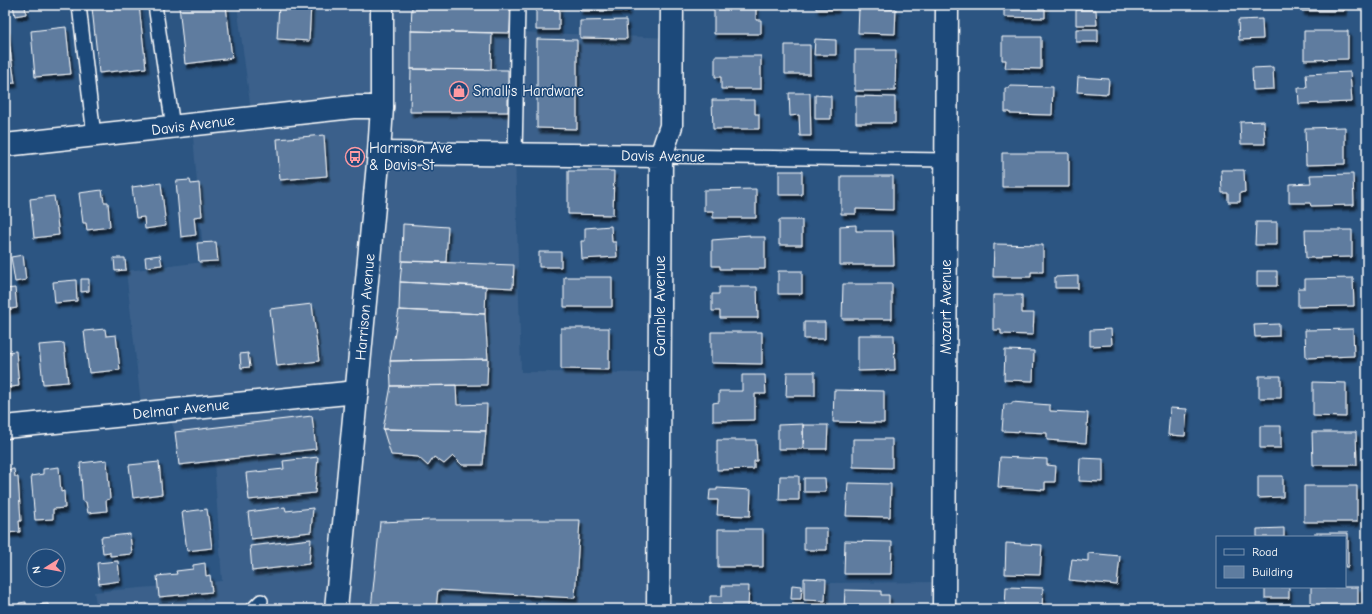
<svg xmlns="http://www.w3.org/2000/svg" width="1372" height="614" viewBox="0 0 1372 614" font-family="'Comic Neue',sans-serif">
<style>
.built{fill:#3b618b}
.building{fill:#5e7c9f;stroke:#fff;filter:url(#shadow)}
.lines{fill:none;stroke-linecap:round;stroke-linejoin:round}
.service-casing{stroke:#fff;stroke-width:16}
.minor-casing{stroke:#fff;stroke-width:25}
.secondary-casing{stroke:#fff;stroke-width:25}
.service{stroke:#1f4a7a;stroke-width:13}
.minor{stroke:#1f4a7a;stroke-width:22}
.secondary{stroke:#1f4a7a;stroke-width:22}
.labels{text-anchor:middle;stroke-width:3;stroke-linejoin:round;paint-order:stroke}
.poi-label{font-size:15px;fill:#fff;stroke:#1f4a7a;text-anchor:start}
.street-label{font-size:15px;fill:#fff;stroke:#1f4a7a}
</style>
<defs>
<filter id="shadow"><feDropShadow dx="2.5" dy="4.5" stdDeviation="1" flood-color="#0009"/></filter>
</defs>
<rect width="100%" height="100%" fill="#2c5582"/>
<filter id="ink" filterUnits="userSpaceOnUse"><feTurbulence type="fractalNoise" baseFrequency=".025" numOctaves="2"/><feDisplacementMap in="SourceGraphic" scale="8" xChannelSelector="R" yChannelSelector="G"/><feConvolveMatrix kernelMatrix="1 2 1 2 8 2 1 2 1" color-interpolation-filters="sRGB"/></filter>
<g filter="url(#ink)">
<path class="built" d="M237,5h281v27l153,6 -10,118 -146,-2 6,218 139,1 -2,236h-561l-3,-17 128,-11 -8,-120 -35,4 -4,-33 -8,-21 -25,2 -16,-142 78,-9 -12,-137 60,-7z
M944,582v27h-120l3,-26z"/>
<path class="building" d="M13,5h12l1,9 -11,2z
M115,5h24l7,63 -47,5 -7,-65z
M179,5h47l6,53 -47,6z
M279,5h32l-2,36 -32,-2z
M412,5h99l-1,28 -99,-2z
M535,5h25v2h-25z
M580,5h47v6h-47z
M714,5h42v15h5v14h-47z
M816,5h21l-1,4h-20z
M1004,5h41v13l-41,-1z
M1302,5h42v6h-42z
M859,8l37,1 -1,25 -37,-1z
M536,9h23v21h-23z
M1076,10h20l1,15h-21z
M1262,19l1,20 -24,1 -1,-20z
M626,20l1,19 -47,-1v-17z
M66,27l5,47 -36,3 -4,-46z
M5,29h2l8,54 -10,1z
M1076,29h22v13h-22z
M411,31l81,2 -1,37 -80,-1z
M1304,31h44v28l-44,1z
M1002,37h39v32l-36,-1 1,-8h-4z
M537,39l40,1v89l-40,-1z
M815,39l21,1v15h-22z
M785,45h25v29h-25z
M855,50h41l-1,41h-40z
M715,56h46v33h-40v-12h-6z
M1273,67l1,22 -21,1 -1,-22z
M411,69l97,1v42h-98z
M1350,72l2,30 -53,2 -1,-16h9l-1,-14z
M1078,77l31,2 -1,15 -31,-2z
M1010,86l43,1 -1,28 -42,-1v-2h-5v-24h4z
M789,93h21l1,43h-11l-1,-21 -9,1z
M815,95l16,1v23h-16z
M856,96l39,1v26h-39z
M712,100h43v14h4v15h-46z
M1264,121l1,23h-24l-1,-22z
M1345,127v37l-39,1 -1,-37z
M324,135l3,41 -47,4 -3,-41z
M1002,153h67v34h-67z
M1221,170h23l1,22 -5,1v9h-12v-9h-6z
M568,171h46l-1,44 -45,-1z
M779,171h23v24h-23z
M1353,174l1,31 -43,1 -1,-3h-21v-19l22,-1 -1,-8z
M841,176h52v34l-37,-1v5h-15z
M190,180l1,4 8,-1 3,33 -8,1 2,18 -15,2 -5,-56z
M161,183l5,43 -21,3 -1,-12 -8,1 -4,-31z
M756,189v29h-43v-7h-9v-21z
M102,190l2,12h4l2,25 -23,3 -1,-7h-3l-4,-30z
M54,196l5,39 -25,3 -4,-39z
M5,211l2,29 -2,1z
M779,220h23v25h-23z
M1256,222h21v23h-22z
M403,224l45,3 -2,35 -44,-1z
M856,225v6h37l1,34h-54v-39z
M611,226l1,16h4l1,15 -35,2 -1,-18h4v-13z
M1305,230h47v27l-46,1z
M750,235v2h15v32h-45v-3h-8v-26l25,-2v-2z
M216,242l2,19 -19,1 -2,-19z
M994,244l49,1v27h-12v5h-38z
M539,252h22v15h-22z
M23,255l3,25 -11,2 -4,-25z
M160,255l2,10 -16,2 -1,-10z
M114,258h11l1,12 -11,1z
M402,261l112,4 -1,23 -113,-6z
M778,271h24v23h-24z
M1257,271h20v15h-20z
M1078,276v12h-23v-11z
M564,277h48v30h-48z
M1353,278l1,28 -56,1v-19h7v-9z
M81,279h8v12l-8,1z
M76,280l1,21 -22,2 -2,-21z
M400,282l86,4 -1,28 -86,-4z
M843,284h49v35h-50z
M719,287h38l1,31h-38v-7h-8v-17h7z
M15,288l2,20 -12,2v-21z
M993,295h29v18h12l-1,22 -32,-1v-4h-8z
M312,304l7,57 -42,5 -7,-57z
M399,310l86,4 3,45 -98,2z
M804,322h21v17h-21z
M1279,324v12l-24,1 -1,-12z
M561,328h48v42l-48,-1z
M105,329l1,7 10,-1 4,35 -31,3 -5,-42z
M1111,329l1,16 -22,1v-16z
M1353,329l1,27 -48,2 -1,-28z
M711,332h51v32l-51,-1z
M858,335h36l1,35 -37,1z
M64,343l4,39 -25,2 -4,-39z
M1005,350l29,1 -1,30 -29,-1z
M16,351l3,35 -14,2v-36z
M248,353l2,14 -9,1 -1,-14z
M488,359l-1,26 -96,1 -1,-25z
M787,372h28v24h-29z
M742,375h23l1,19h-11v26l-42,1v-18l6,-1v-11h23z
M1259,376h22v22h-22z
M1313,382l33,1v34l-33,-1z
M456,385l1,20 30,-1 -1,27 -103,-2 8,-43z
M834,390l50,1v32l-51,-1z
M1012,402l38,3v6l38,2 -2,30 -39,-3v-7l-45,-2 2,-27h8z
M1170,408l17,1 -2,27 -17,-1z
M312,416l4,33 -137,16 -4,-33z
M803,424v25h-25v-24z
M803,425h25l-1,24h-23z
M1260,426h21v22h-21z
M383,429l103,2 -3,34h-21l-9,-9 -9,8 -10,-7 -6,9 -10,-9 -27,-2z
M1312,432h44l1,33h-44z
M853,439h39v29l-39,-1z
M717,440h39l1,21h-3v8l-37,1z
M318,457l-3,36 -66,7 -3,-27 38,-4 -1,-8z
M1000,457l47,2v6l9,1 -1,16h-10v8l-47,-3z
M1080,458l23,1v23l-24,-1z
M107,460l3,39 -4,1 1,11 -19,2 -2,-11h-3l-3,-39z
M159,462l3,32 -29,4 -4,-33z
M59,467l2,25 3,-1 1,17 -12,1v10l-18,1 -4,-44 12,-2v-5z
M14,469l1,8h3l3,44h-2l1,11 -15,1v-63z
M780,476h19v24h-20z
M1258,476h25v21l-25,1z
M804,478h21l1,14h-22z
M848,483l43,1 -1,33 -44,-1z
M1304,486h53v36h-53z
M717,488l34,2 -1,26 -33,-1 1,-15h-9l1,-10h7z
M285,507l1,4 27,-3 -2,24 -60,7 -3,-27z
M207,509l5,39 -25,3 -5,-39z
M432,520h148l-5,78 -137,-8 -2,19h-65l9,-87z
M804,528h23v22h-23z
M1284,528v9h-27v-8z
M718,529h45v38h-45z
M1315,533h33v34h-3v-30h-30z
M130,534l2,20 -22,2v-4l-7,1 -2,-16z
M311,539l-2,25 -57,7 -2,-25z
M845,541l47,1 -1,32h-47z
M1006,543l36,2 -2,30 -35,-1z
M1088,553l32,3 -3,29 -48,-5 3,-21 16,2z
M118,561l2,20 -21,3 -2,-21z
M205,563l1,13 4,-1 2,17 -53,5 -2,-21 20,-2 -1,-3 17,-2v-4z
M804,578l22,1 -1,22 -21,-1z
M792,585l10,1 -1,13h-10z
M722,586h27l-1,23h-38v-13h12z
M1006,587l37,1 -1,21h-37z
M1265,587h24v11h-24z
M1311,587h47v22h-47z
M845,590l36,1v4h8v14h-45z
M26,602v4l22,-2 1,5h-30v-6z"/>
<g class="lines">
<g class="service-casing">
<path id="service" d="M79,5l15,131
M155,5l18,122
M515,154l3,-149
M661,156l285,4
M253,609l8,-8"/>
</g>
<g class="minor-casing">
<path id="minor" d="M5,145l348,-38h29
M379,153l282,3
M5,427l352,-35
M658,609l3,-453 10,-30 1,-121
M944,609l3,-604"/>
</g>
<g class="secondary-casing">
<path id="secondary" d="M336,609l43,-456 3,-46v-102"/>
</g>
<use href="#service" class="service"/>
<use href="#minor" class="minor"/>
<use href="#secondary" class="secondary"/>
</g>
</g>
<defs>
<g id="shop-ring" transform="scale(1)"><circle r="9.5" fill="#1f4a7a" stroke="#ff9aa2" stroke-width="1.5"/><path d="M-5-2.5h2.3a2.7 3.5 0 0 1 5.4 0H5L5.5 6h-11ZM-1.5-2.5h3a1.5 2.3 0 0 0-3 0Z" fill="#ff9aa2"/></g>
<g id="bus-ring" transform="scale(1)"><circle r="9.5" fill="#1f4a7a" stroke="#ff9aa2" stroke-width="1.5"/><path d="M-5-6H5V4H4V6H2V4H-2V6H-4V4H-5ZM-3.5-4V0h7V-4ZM-3.5 1.2v1.5H-2V1.2ZM2 1.2v1.5H3.5V1.2Z" fill="#ff9aa2"/></g>
</defs>
<g fill-rule="evenodd">
<use href="#shop-ring" x="459" y="91"/>
<use href="#bus-ring" x="355" y="157"/>
</g>
<g class="labels">
<g class="poi-label">
<text x="473" y="96">Small's Hardware</text>
<text x="369" y="153">Harrison Ave<tspan x="369" dy="17">&amp; Davis St</tspan></text>
</g>
<g class="street-label">
<text transform="translate(193 125) rotate(-7)" y="5">Davis Avenue</text>
<text transform="translate(663 156) rotate(1)" y="5">Davis Avenue</text>
<text transform="translate(660 306) rotate(-90)" y="5">Gamble Avenue</text>
<text transform="translate(365 307) rotate(-85)" y="5">Harrison Avenue</text>
<text transform="translate(946 307) rotate(-90)" y="5">Mozart Avenue</text>
<text transform="translate(181 409) rotate(-6)" y="5">Delmar Avenue</text>
</g>
</g>
<rect width="1372" height="614" fill="none" stroke="#1f4a7a" stroke-width="20"/>
<rect x="10" y="10" width="1352" height="594" fill="none" stroke="#fff" stroke-width="1.5" filter="url(#ink)"/>
<rect x="1216" y="536" width="130" height="52" fill="#1f4a7a" stroke="#7992af"/>
<rect x="1224" y="549" width="20" height="6" fill="#1f4a7a" stroke="#7992af"/>
<text x="1252" y="556" font-size="12" fill="#ffffff">Road</text>
<rect x="1224" y="566" width="20" height="12" fill="#5e7c9f" stroke="#7992af"/>
<text x="1252" y="576" font-size="12" fill="#ffffff">Building</text>
<g transform="translate(46 568) rotate(259)"><circle r="19" fill="#1f4a7a" stroke="#7992af"/>
<path d="M0-3L7 15L0 10L-7 15Z" fill="#ff9aa2"/>
<text y="-6" font-size="11" font-weight="bold" text-anchor="middle" fill="#ffffff">N</text>
</g>
</svg>
